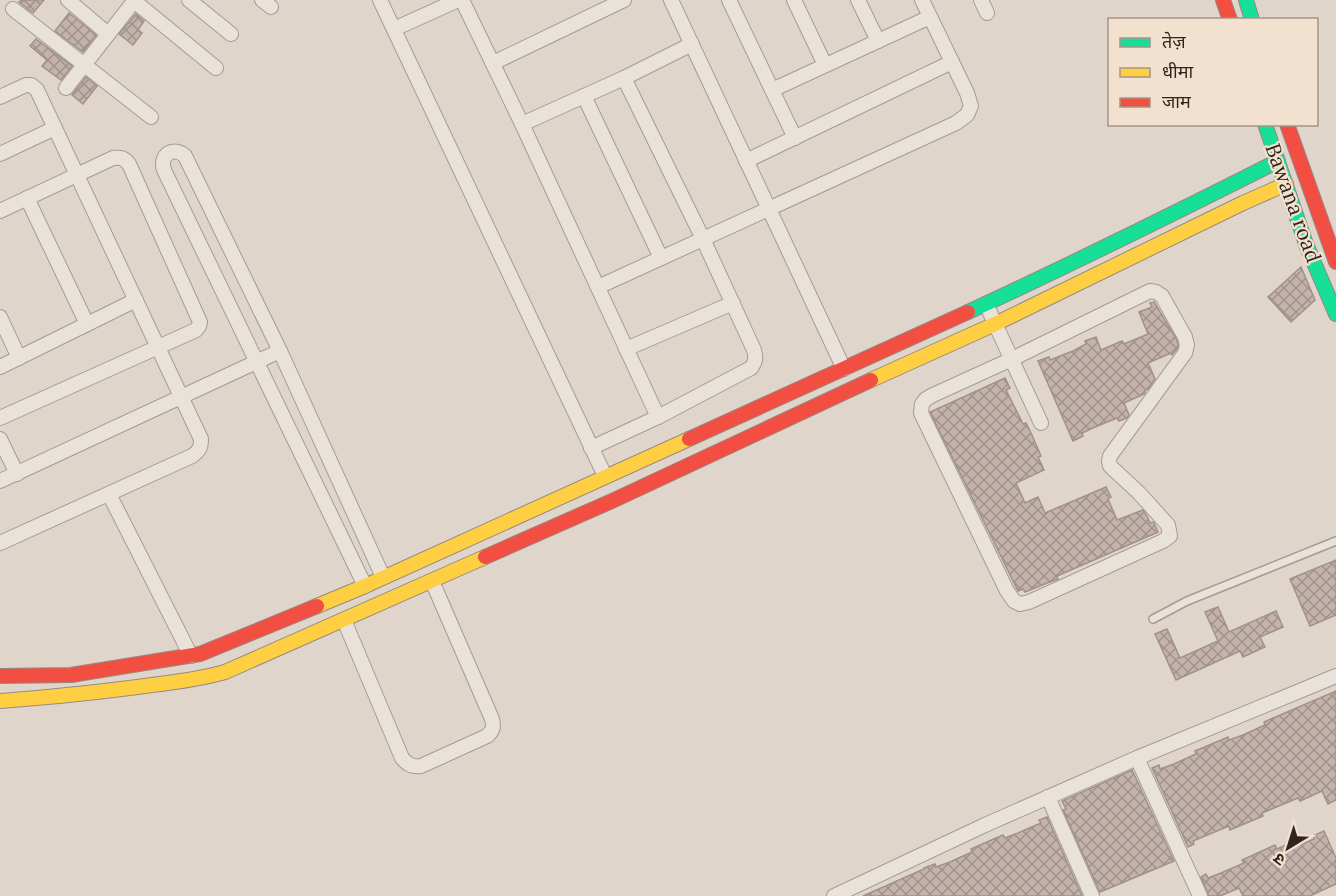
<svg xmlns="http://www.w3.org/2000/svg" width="1336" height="896" viewBox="0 0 1336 896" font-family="Lora,'Noto Sans Devanagari',serif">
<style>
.building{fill:url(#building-cross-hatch);stroke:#a0918a;stroke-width:1.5}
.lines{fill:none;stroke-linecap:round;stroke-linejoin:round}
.lane-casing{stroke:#a59b93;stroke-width:10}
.street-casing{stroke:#a59b93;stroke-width:16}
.fast-casing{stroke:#958a83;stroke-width:16}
.slow-casing{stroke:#958a83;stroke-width:16}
.jam-casing{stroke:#958a83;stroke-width:16}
.lane{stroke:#e8e2db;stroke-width:7}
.street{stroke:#e8e2db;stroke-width:14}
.fast{stroke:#16e098;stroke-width:14}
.slow{stroke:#ffcf43;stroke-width:14}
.jam{stroke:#f24e42;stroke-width:14}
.labels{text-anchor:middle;stroke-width:4.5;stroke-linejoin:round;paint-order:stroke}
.street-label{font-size:21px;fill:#32231d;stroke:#f2e1cf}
</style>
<defs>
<pattern id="building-cross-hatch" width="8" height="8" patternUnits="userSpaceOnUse" patternTransform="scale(1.5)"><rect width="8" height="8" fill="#c4b3ab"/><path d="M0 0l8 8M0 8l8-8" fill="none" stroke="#a0918b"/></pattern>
</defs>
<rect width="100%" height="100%" fill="#e0d5ca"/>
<g class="building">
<path d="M21,0h23l-11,13 -14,-11z"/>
<path d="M69,13l27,22 -13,17 -28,-21z"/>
<path d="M136,14l8,7 -6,9 4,3 -9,12 -14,-11z"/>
<path d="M36,39l36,27 -11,14 -19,-14 5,-6 -17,-14z"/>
<path d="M86,77l11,9 -14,18 -11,-9z"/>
<path d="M1301,267l14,33 -24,22 -23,-25z"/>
<path d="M1154,302l23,38 1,5 -1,4 -5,6 -1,-2 -23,10 7,16 -7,10 -3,1v2l-1,2 -20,9 5,12 -2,3 -8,3 -2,-3 -22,9 -13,6 1,3 -10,5 -35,-80 11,-4 1,3 23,-9 13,-7 -1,-3 11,-4 5,13 21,-9 2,3 24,-10 -9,-22 13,-5 -2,-4z"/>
<path d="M1005,378l5,10 -4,2 17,34 3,-1 5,10 10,23 -3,1 6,13 -28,13 9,20 13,-6 7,16 61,-26 5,10 -3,2 9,21 26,-10 4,6 3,7 3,-1 1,1 4,9 -101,44 1,3 -11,4 -22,9 -2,-3 -5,2 -88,-179z"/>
<path d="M1336,560v55l-26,11 -20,-47z"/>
<path d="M1218,607l11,25 47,-21 7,16 -23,10 5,10 -22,10 -3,-6 -64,29 -21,-46 12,-5 13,29 38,-17 -13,-29z"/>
<path d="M1336,691v109l-8,4 -6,-13 -22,10 -2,-3 -36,15 1,3 -33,14 -1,-4 -36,15 1,3 -6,3 -36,-79 7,-3 1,4 14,-5 22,-10 -1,-3 33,-14 1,3 14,-5 22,-10 -1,-3z"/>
<path d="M1132,770l42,91 -74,31 -37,-82 3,-1 -4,-8z"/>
<path d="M1047,817l35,79h-219l61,-27v-1l11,-4 1,3 14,-5 22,-10 -1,-3 32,-14 2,3 13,-5 23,-10 -2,-3z"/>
<path d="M1324,831l12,27v26l-26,12h-67l-4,-8 -19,8h-11l-8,-19 5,-3 2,4 13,-5 23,-10 -2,-3 33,-15 2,4 13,-6 2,5 22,-9 -1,-3z"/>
</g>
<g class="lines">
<g class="lane-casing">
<path id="lane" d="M1153,619l34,-18 149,-60"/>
</g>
<g class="street-casing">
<g id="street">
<path d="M68,0l40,34"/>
<path d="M133,0l83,68"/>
<path d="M189,0l42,34"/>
<path d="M262,0l9,7"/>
<path d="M380,0l225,476"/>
<path d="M462,0l60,124 136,293"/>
<path d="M671,0l173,369"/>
<path d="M729,0l66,138"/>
<path d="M794,0l31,65"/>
<path d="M858,0l20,41"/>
<path d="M981,0l6,13"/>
<path d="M13,9l138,108"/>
<path d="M394,29l64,-29"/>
<path d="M493,63l131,-63"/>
<path d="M66,88l69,-88"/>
<path d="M772,90l158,-73"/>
<path d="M584,96l77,162"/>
<path d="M0,97l26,-12h5l6,5 164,349c0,9 -2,12 -9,17l-192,87"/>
<path d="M522,124l102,-46 68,-34"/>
<path d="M0,154l55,-26"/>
<path d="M746,161l206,-99"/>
<path d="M27,198l60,126"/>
<path d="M0,211l113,-53c8,-1 11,0 16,6l71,158 -1,4 -3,4 -196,88"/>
<path d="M598,287l358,-164 11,-8 4,-9 -4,-13 -45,-93"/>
<path d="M1150,291l6,1 6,4 23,41 2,8 -2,8 -75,103 -1,5 1,5 29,27 29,32 2,11 -7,5 -134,61 -9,2 -6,-3 -7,-10 -86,-178 1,-9 4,-5 7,-4 79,-36z"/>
<path d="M986,304l55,119"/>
<path d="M0,317l19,41"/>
<path d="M626,349l107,-46"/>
<path d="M0,367l136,-67"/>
<path d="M0,439l17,35"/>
<path d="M591,448l67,-31 93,-49c5,-7 5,-10 3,-18l-51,-111 -79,-161"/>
<path d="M0,481l280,-130"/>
<path d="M109,494l82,162"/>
<path d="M365,586l-201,-416c-5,-16 10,-24 21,-14l95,195 103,226"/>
<path d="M344,620l58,138c6,7 10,9 19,8l66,-30c6,-5 7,-9 5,-17l-60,-138"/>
<path d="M1137,758l63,138"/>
<path d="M1048,797l44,99"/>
<path d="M834,896l151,-71 152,-67 199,-82"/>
</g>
</g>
<g class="fast-casing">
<g id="fast">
<path d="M1246,0l6,20"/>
<path d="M1265,124l41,120 30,70"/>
<path d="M968,312c104,-48 207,-99 310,-151"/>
</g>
</g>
<g class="slow-casing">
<g id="slow">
<path d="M871,380l124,-56 248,-121 43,-19"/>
<path d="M317,606l48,-20 324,-147"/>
<path d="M0,701c51,-4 102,-9 152,-16 25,-3 49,-6 73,-13l260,-115"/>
</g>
</g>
<g class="jam-casing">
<g id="jam">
<path d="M1223,0l7,20"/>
<path d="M1287,124l49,138"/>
<path d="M689,439l279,-127"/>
<path d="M485,557l127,-56 259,-121"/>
<path d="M0,676l71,-1 129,-21 117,-48"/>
</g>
</g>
<use href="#lane" class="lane"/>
<use href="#street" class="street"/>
<use href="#fast" class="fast"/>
<use href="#slow" class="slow"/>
<use href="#jam" class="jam"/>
</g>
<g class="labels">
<g class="street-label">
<text transform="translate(1293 203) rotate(70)" y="7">Bawana road</text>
</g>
</g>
<rect x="1108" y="18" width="210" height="108" fill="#f2e1cf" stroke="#a59588" stroke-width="1.5"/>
<rect x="1120" y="38" width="30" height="9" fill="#16e098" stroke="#a59588" stroke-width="1.5"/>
<text x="1162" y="48" font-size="18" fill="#32231d">तेज़</text>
<rect x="1120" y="68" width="30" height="9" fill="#ffcf43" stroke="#a59588" stroke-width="1.5"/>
<text x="1162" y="78" font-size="18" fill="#32231d">धीमा</text>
<rect x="1120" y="98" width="30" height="9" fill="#f24e42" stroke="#a59588" stroke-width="1.5"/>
<text x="1162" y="108" font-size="18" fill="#32231d">जाम</text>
<g transform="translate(1288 848) rotate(218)" stroke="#f2e1cf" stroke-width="4.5" paint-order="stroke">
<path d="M0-4.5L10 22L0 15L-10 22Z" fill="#32231d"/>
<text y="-9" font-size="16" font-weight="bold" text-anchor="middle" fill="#32231d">उ</text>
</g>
</svg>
